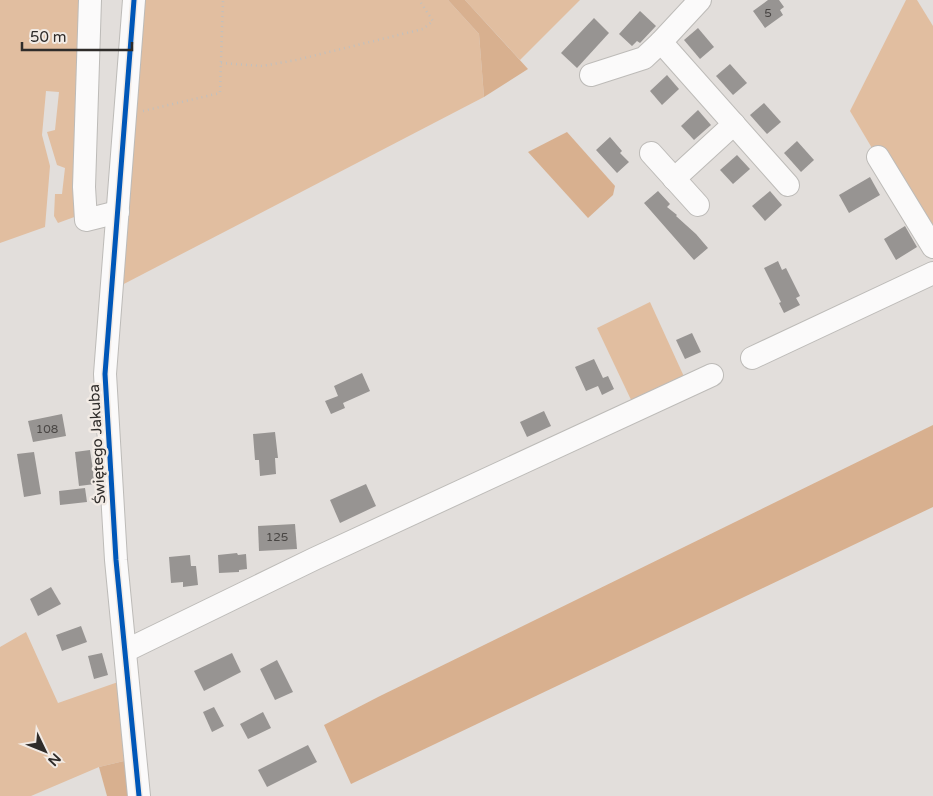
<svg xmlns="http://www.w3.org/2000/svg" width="933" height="796" viewBox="0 0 933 796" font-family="'Varela Round',sans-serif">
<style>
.green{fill:#e1bea0}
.forest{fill:#d8b08f}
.building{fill:#979492}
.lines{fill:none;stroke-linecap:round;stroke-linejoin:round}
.minor-casing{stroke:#bdbbb8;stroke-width:24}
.path{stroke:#c1c0be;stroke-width:2.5;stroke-dasharray:1 4;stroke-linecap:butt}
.minor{stroke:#fbfafa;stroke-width:22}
.cycleway-casing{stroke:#f2ebe5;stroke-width:8}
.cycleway{stroke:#0057b8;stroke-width:5}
.labels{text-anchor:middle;stroke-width:5;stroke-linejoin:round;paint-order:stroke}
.number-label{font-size:12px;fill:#494644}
.street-label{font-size:15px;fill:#2f2c2a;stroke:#f2ebe5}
</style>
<rect width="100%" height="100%" fill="#e2dedb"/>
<g class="green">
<path d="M0,0h85l-8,216 -19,7 -4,-7 1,-22h7l3,-26 -8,-3 -10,-33 8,-2 4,-38 -13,-1 -4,44 8,31 -5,61 -45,16z"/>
<path d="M145,0h303l31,34 5,63 -364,189z"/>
<path d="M465,0h115l-60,60z"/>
<path d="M906,0h11l16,26v225l-83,-140z"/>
<path d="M650,302l36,79 -53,23 -36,-76z"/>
<path d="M26,632l32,71 63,-22 7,79 -29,7 -68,29h-31v-149z"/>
</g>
<g class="forest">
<path d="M448,0h17l63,69 -44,28 -5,-63z"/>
<path d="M567,132l48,54 -2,9 -25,23 -60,-66z"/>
<path d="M933,425v82l-582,277 -27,-59 54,-28z"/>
<path d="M128,760l3,36h-24l-8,-29z"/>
</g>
<g class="building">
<path d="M768,0h11l5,7 -4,3 3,5 -18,13 -12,-17z"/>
<path d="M640,11l16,15 -16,17 -3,-2 -5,5 -13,-12z"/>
<path d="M594,18l15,15 -32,35 -16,-15z"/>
<path d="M698,28l16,19 -14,12 -16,-19z"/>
<path d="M730,64l17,19 -14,12 -17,-19z"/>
<path d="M667,75l12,14 -17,16 -12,-14z"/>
<path d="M764,103l17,19 -14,12 -17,-19z"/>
<path d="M698,110l13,15 -17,15 -13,-14z"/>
<path d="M610,137l12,14 -2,2 9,9 -12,11 -21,-23z"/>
<path d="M797,141l17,19 -13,12 -17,-19z"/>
<path d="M737,155l13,14 -17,15 -13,-14z"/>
<path d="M870,177l10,18 -31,18 -10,-18z"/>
<path d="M658,191l12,13 -3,3 10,8 -1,1 20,18 12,14 -14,12 -50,-57z"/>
<path d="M770,191l12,14 -17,16 -13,-15z"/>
<path d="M905,226l12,21 -21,13 -12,-21z"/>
<path d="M778,261l4,9 4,-2 14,28 -4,2 4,7 -16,8 -5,-10 2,-1 -17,-34z"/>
<path d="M692,333l9,19 -16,7 -9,-19z"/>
<path d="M594,359l9,19 5,-2 6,13 -12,6 -4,-9 -12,5 -11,-24z"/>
<path d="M362,373l8,18 -27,12 2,5 -14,6 -6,-13 13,-5 -4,-10z"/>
<path d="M544,411l7,15 -24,11 -7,-15z"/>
<path d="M62,414l4,22 -33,6 -5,-21z"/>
<path d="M275,432l3,26h-3l1,16 -16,2 -1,-16h-4l-2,-26z"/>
<path d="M90,450l5,34 -16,2 -4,-34z"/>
<path d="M34,452l7,42 -17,3 -7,-43z"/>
<path d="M366,484l10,22 -36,17 -10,-23z"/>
<path d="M85,488l2,14 -27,3 -1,-14z"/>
<path d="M295,524l2,25 -38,2 -1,-25z"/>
<path d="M237,553l1,2 8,-1 1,15 -8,1v2l-20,1 -1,-18z"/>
<path d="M190,555l1,11h5l2,19 -15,2v-5l-12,1 -2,-26z"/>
<path d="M51,587l10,17 -23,12 -8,-17z"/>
<path d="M81,626l6,16 -25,9 -6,-16z"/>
<path d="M102,653l6,22 -14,4 -6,-23z"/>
<path d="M232,653l9,19 -37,19 -10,-20z"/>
<path d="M277,660l16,32 -18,8 -15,-31z"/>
<path d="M214,707l10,19 -12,6 -9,-20z"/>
<path d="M263,712l8,16 -23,11 -8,-15z"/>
<path d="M308,745l9,17 -50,25 -9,-17z"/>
</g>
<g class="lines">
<g class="minor-casing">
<g id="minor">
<path d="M90,0l-6,187 2,33 32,-8"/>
<path d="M134,0l-29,374 11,186 23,236"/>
<path d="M661,42l127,143"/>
<path d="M591,75l53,-17 17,-16 39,-42"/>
<path d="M651,153l47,52"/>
<path d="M878,157l55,90"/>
<path d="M674,179l60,-55"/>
<path d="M752,358l181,-85"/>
<path d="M125,651l189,-92 398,-184"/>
</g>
</g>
<g class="path">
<path d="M221,63l41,3 34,-6 127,-31 10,-8 -14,-21"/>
<path d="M143,111l77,-18 3,-93"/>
</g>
<use href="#minor" class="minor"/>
<g class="cycleway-casing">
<path id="cycleway" d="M134,0l-29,374 11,186 23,236"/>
</g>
<use href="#cycleway" class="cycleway"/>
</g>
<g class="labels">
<g class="number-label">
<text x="768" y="17">5</text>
<text x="47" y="433">108</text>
<text x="277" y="541">125</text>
</g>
<g class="street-label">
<text transform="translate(97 444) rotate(-93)" y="5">Świętego Jakuba</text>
</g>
</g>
<g transform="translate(45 751) rotate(133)" stroke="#f2ebe5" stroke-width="4" paint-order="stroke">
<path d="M0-4L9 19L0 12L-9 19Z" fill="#2f2c2a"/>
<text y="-8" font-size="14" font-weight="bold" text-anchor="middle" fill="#2f2c2a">N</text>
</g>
<path d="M22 42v8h110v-8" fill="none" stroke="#2f2c2a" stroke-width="2.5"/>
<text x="30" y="42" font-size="15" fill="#2f2c2a" stroke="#f2ebe5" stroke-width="4" paint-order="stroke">50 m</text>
</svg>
